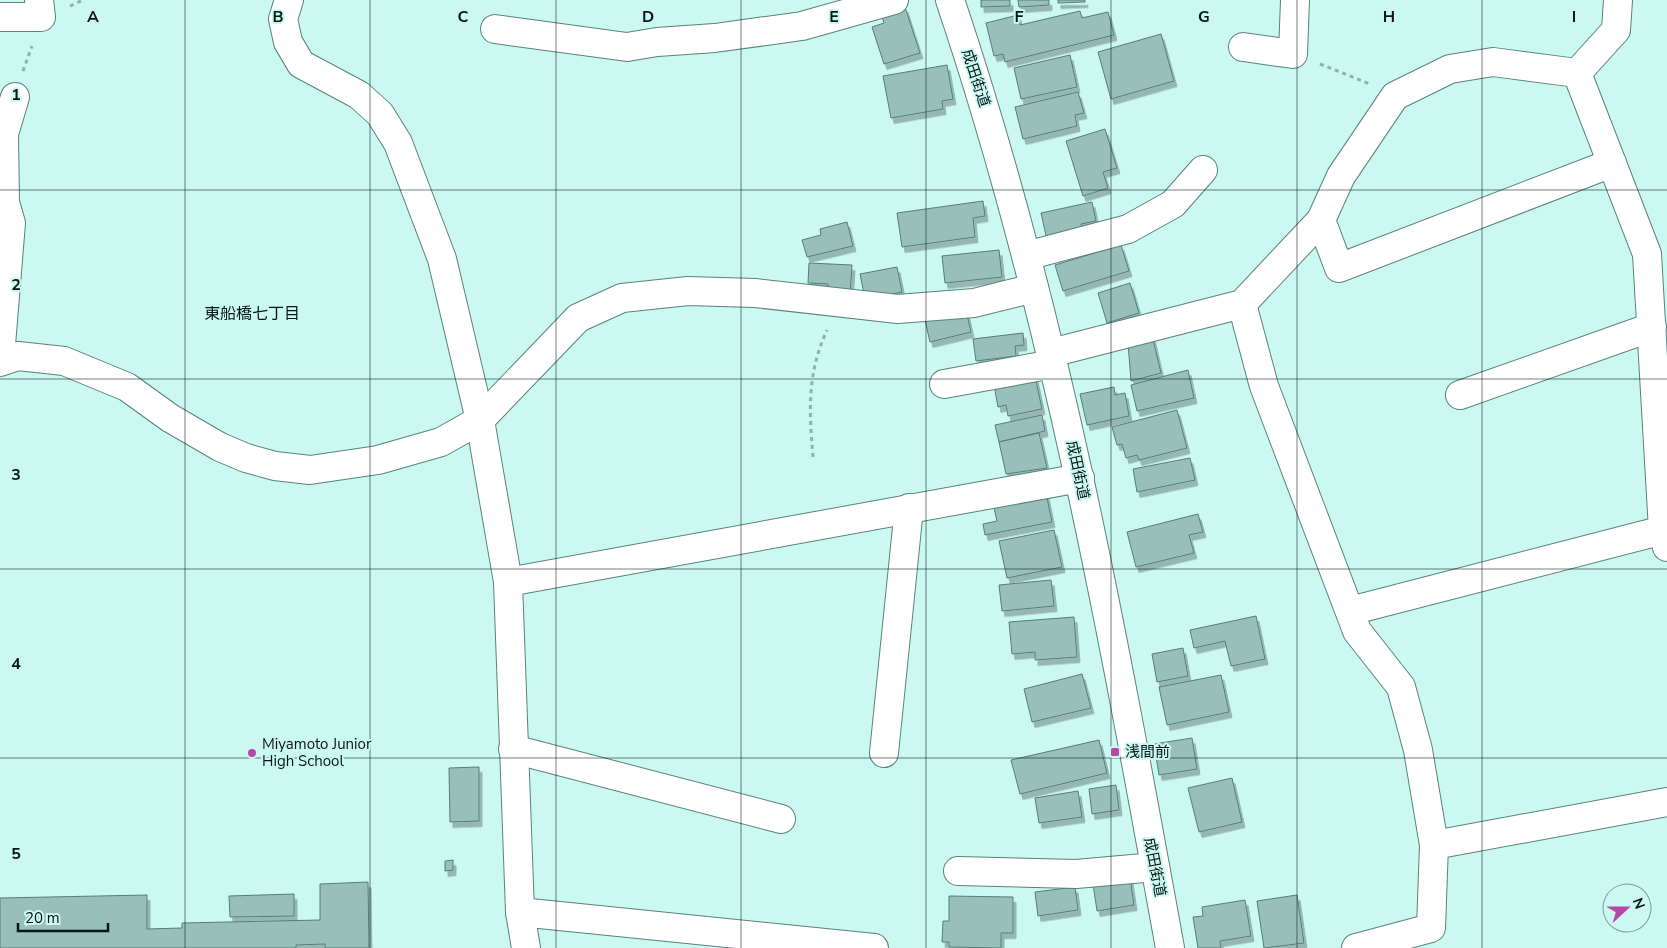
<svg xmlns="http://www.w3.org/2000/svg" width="1667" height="948" viewBox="0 0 1667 948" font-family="'Nunito Sans','Noto Sans JP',sans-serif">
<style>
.building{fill:#98bfb8;stroke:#557e78;filter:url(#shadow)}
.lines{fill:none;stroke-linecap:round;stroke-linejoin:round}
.minor-casing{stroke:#59827c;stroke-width:30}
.path{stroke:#8eb2ad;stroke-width:3;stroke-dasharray:4 4;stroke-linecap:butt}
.minor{stroke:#fff;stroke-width:28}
.grid{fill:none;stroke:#071715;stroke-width:1;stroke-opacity:0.55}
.poi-dot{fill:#b748a5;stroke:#cbf8f1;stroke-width:2}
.labels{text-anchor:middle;stroke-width:4;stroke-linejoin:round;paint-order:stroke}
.street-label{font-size:15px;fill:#071715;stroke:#cbf8f1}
.poi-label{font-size:15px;fill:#071715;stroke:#cbf8f1;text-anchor:start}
.neighbourhood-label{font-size:16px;fill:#071715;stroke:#cbf8f1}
.grid-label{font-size:16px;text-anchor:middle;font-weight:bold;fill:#071715;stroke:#cbf8f1;stroke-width:4;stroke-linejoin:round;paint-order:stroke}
</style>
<defs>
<filter id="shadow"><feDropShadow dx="3" dy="5.5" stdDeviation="0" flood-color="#0004"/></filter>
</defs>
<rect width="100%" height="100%" fill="#cbf8f1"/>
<g class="building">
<path d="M981,0h29v6l-29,1z"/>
<path d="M1018,0h31v5l-30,2z"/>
<path d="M1058,0h27v2l-27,1z"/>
<path d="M905,7l15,46 -36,11 -12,-37 12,-4 -3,-9z"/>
<path d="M1080,11l2,7 26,-6 6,23 -109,27 -2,-8 -9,2 -8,-33 32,-8 2,10z"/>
<path d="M1161,34l13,47 -63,18 -13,-47z"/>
<path d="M1070,55l7,32 -56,12 -7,-31z"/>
<path d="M947,65l6,34 -11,2 1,8 -52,9 -8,-42z"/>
<path d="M1078,92l6,21 -9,2 2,11 -54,13 -8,-32z"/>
<path d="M1105,129l12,39 -14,4 5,16 -25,8 -17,-55z"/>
<path d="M983,201l2,15 -12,2 2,19 -73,10 -5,-34z"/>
<path d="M1092,202l4,19 -15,3 2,8 -36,8 -6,-27z"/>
<path d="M847,222l6,24 -46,11 -5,-17 19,-5 -1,-6z"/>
<path d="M1121,245l8,26 -66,20 -8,-26z"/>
<path d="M999,250l3,27 -57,6 -3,-27z"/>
<path d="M809,263l43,2 -2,29 -23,-2 1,-8 -20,-1z"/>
<path d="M897,267l5,25 -37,7 -5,-25z"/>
<path d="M1130,283l9,30 -32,10 -9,-30z"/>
<path d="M966,310l5,22 -41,10 -5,-22z"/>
<path d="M1023,333l1,12 -9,1 1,10 -40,5 -3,-22z"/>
<path d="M1152,335l9,38 -30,8 -3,-38z"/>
<path d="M1188,370l6,28 -57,13 -6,-26z"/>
<path d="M1035,376l7,33 -34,7 -2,-11 -8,2 -4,-22z"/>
<path d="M1114,387l1,8 10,-2 4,23 -42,9 -7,-31z"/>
<path d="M1177,410l10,38 -48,12 -2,-5 -11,3 -4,-14 -5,1 -5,-18z"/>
<path d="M1042,415l3,16 -46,11 -4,-17z"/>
<path d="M1039,433l8,35 -41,6 -7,-32z"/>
<path d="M1190,458l5,22 -58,12 -4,-23z"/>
<path d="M1046,493l6,29 -67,13 -2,-11 14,-3 -4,-18z"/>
<path d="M1198,514l5,18 -14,3 5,18 -58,14 -9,-35z"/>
<path d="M1054,530l8,37 -55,11 -8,-37z"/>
<path d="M1051,580l3,26 -52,5 -3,-26z"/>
<path d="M1256,616l9,43 -34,7 -6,-25 -31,7 -4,-18z"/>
<path d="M1074,617l3,40 -42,3v-8l-23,2 -3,-32z"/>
<path d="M1183,648l5,28 -31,6 -5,-28z"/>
<path d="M1082,674l9,34 -59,14 -8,-33z"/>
<path d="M1221,675l8,37 -62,13 -8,-38z"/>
<path d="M1192,738l5,31 -38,6 -5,-31z"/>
<path d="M1099,740l8,33 -87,21 -9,-34z"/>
<path d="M479,767v54l-29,1 -1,-54z"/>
<path d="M1232,778l10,44 -43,10 -11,-44z"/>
<path d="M1116,785l3,25 -27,4 -3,-25z"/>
<path d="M1078,791l4,26 -43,6 -4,-25z"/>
<path d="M453,860v10l-8,1v-10z"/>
<path d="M1130,878l4,27 -37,6 -4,-27z"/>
<path d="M368,882l1,66h-44v-4l-29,1v3h-296v-50l147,-3v34l35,-1v-5l138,-3v-36z"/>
<path d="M1075,887l3,23 -40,6 -3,-24z"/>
<path d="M294,894v22l-64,1 -1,-21z"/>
<path d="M1297,895l7,48 -40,5 -7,-47z"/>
<path d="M949,896l64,1v36h-12v15l-52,-1v-5h-7l1,-21h6z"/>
<path d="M1245,900l6,36 -31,5 1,7h-23l-5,-31 10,-1 -1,-9z"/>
</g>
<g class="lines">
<g class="minor-casing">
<g id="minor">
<path d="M289,0l-6,19 5,23 13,22 58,31 21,19 18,29 44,116 38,161 28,162 12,330 6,36"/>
<path d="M950,0c104,308 162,629 220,948"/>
<path d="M0,17h41l-2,-17"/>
<path d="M495,29l132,18 30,-5 58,-4 87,-12 92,-26"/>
<path d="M1243,47l50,7 2,-54"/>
<path d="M1577,73l70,181 16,276 4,17"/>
<path d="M1577,73l39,-43 2,-30"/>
<path d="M1321,220l18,48 273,-105"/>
<path d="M1026,256l102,-27 45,-25 30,-34"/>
<path d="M1242,304l22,82 93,245 44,56 17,63 16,95 -3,83 -75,20"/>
<path d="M1051,353l191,-49 79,-84 20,-44 54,-80 55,-27 43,-7 84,11"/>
<path d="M0,357l11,-134 -6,-21 -1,-68 11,-37"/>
<path d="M0,362l18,-6 46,5 63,26 43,31 50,29 26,11 29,8 35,4 68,-10 63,-18 39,-22 98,-102 44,-20 66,-7 67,2 143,16 76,-6 60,-15"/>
<path d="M944,384l109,-20"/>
<path d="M1460,395l192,-68"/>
<path d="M508,582l572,-104"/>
<path d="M1350,611l317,-82"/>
<path d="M513,749l268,70"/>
<path d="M884,753l25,-245"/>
<path d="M1434,845l233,-43"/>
<path d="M958,871l118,3 79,-7"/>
<path d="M520,912l354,36"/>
</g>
</g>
<g class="path">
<path d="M70,6l13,-6"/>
<path d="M1320,64l50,20"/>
<path d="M23,71l9,-25"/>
<path d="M813,457c-4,-47 -6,-83 14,-127"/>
</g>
<use href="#minor" class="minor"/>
</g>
<path class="grid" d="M185,0v948M370,0v948M556,0v948M741,0v948M926,0v948M1111,0v948M1297,0v948M1482,0v948M0,190h1667M0,379h1667M0,569h1667M0,758h1667"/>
<g class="poi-dot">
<rect x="1110" y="747" width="10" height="10" rx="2.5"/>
<circle cx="252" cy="753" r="5"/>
</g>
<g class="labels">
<g class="street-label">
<text transform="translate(976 78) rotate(72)" y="5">成田街道</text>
<text transform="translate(1078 470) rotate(78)" y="5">成田街道</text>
<text transform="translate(1155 867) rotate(79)" y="5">成田街道</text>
</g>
<g class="poi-label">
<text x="262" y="749">Miyamoto Junior<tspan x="262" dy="17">High School</tspan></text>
<text x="1125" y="757">浅間前</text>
</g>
<g class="neighbourhood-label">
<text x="252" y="319">東船橋七丁目</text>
</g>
</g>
<g class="grid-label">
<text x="93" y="22">A</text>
<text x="278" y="22">B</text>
<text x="463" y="22">C</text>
<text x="648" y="22">D</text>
<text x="834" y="22">E</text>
<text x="1019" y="22">F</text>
<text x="1204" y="22">G</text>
<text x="1389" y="22">H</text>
<text x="1574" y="22">I</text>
<text x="16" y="100">1</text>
<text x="16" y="290">2</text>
<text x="16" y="480">3</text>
<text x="16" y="669">4</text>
<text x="16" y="859">5</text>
</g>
<g transform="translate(1627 908) rotate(69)"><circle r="24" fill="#cbf8f1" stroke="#7d9e99"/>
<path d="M0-4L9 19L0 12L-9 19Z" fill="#b748a5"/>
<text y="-8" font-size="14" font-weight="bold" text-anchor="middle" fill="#071715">N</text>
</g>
<path d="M18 923v8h90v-8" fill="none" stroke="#071715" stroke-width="2.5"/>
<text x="25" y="923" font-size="15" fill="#071715" stroke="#cbf8f1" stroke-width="4" paint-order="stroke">20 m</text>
</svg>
